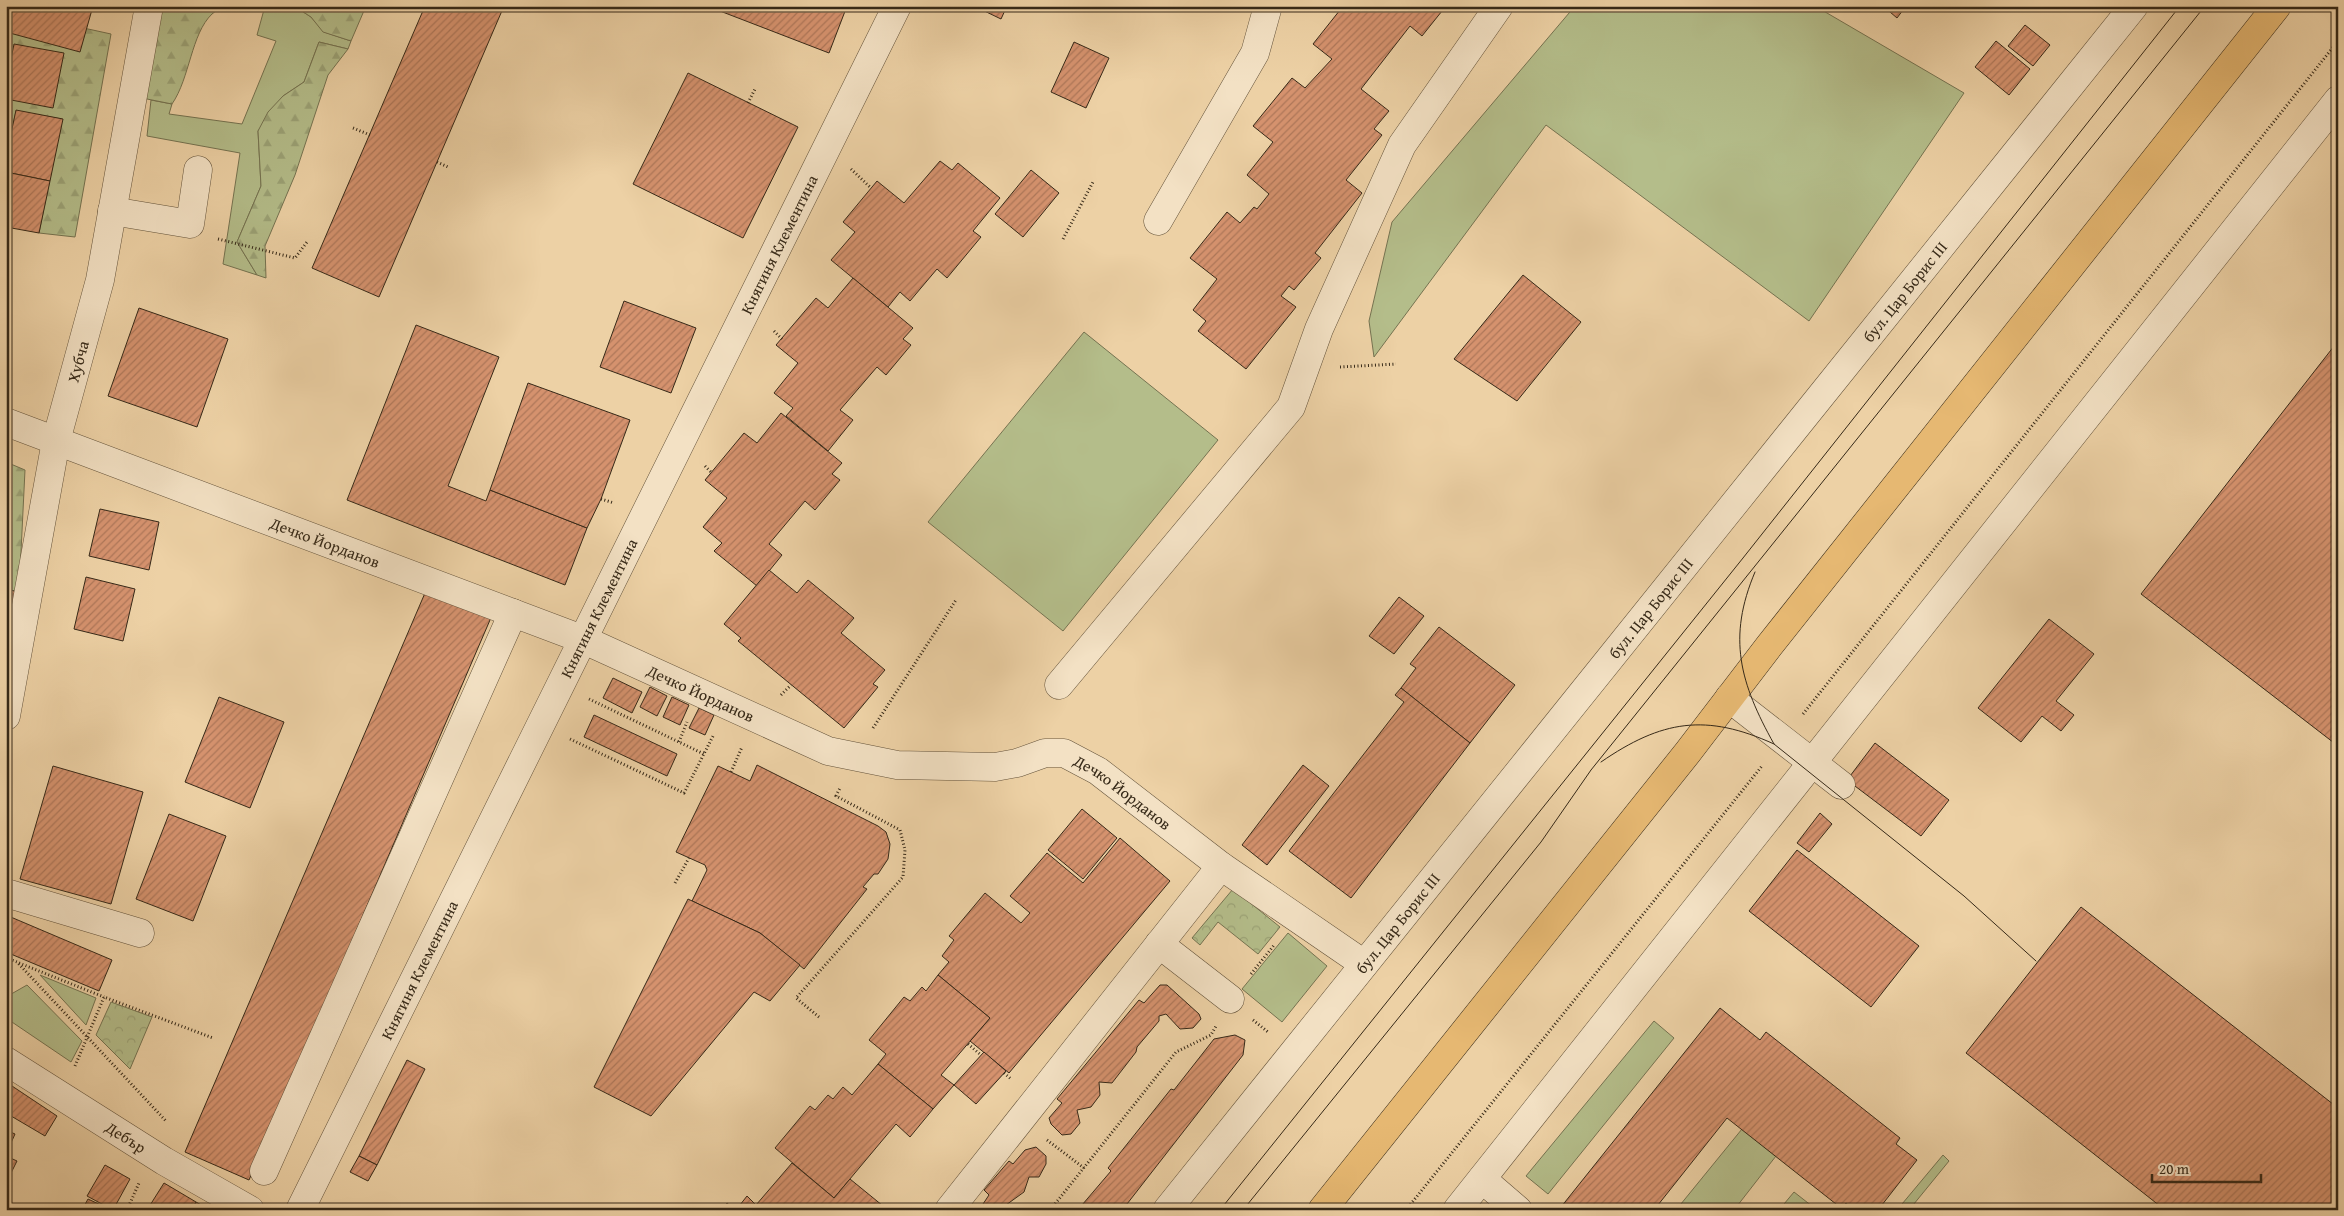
<svg xmlns="http://www.w3.org/2000/svg" width="2344" height="1216" viewBox="0 0 2344 1216" font-family="'Gentium Book Plus',serif">
<style>
.green{fill:#b4bd8a;stroke:#757351}
.forest{fill:url(#forest-firs);stroke:#757351}
.park{fill:url(#park-crowns);stroke:#757351}
.building{fill:url(#building-hatch);stroke:#362918}
.lines{fill:none;stroke-linecap:round;stroke-linejoin:round}
.minor-casing{stroke:#64533b;stroke-width:29}
.major-casing{stroke:#362918;stroke-width:29}
.path{stroke:#362918;stroke-width:3;stroke-dasharray:1 2.5;stroke-linecap:butt}
.minor{stroke:#f3e1c4;stroke-width:28}
.major{stroke:#e6b872;stroke-width:28}
.tram{stroke:#362918;stroke-width:1}
.labels{text-anchor:middle;stroke-width:5;stroke-linejoin:round;paint-order:stroke}
.street-label{font-size:16px;fill:#362918;stroke:#f3e1c4}
</style>
<defs>
<pattern id="forest-firs" width="22" height="20" patternUnits="userSpaceOnUse" patternTransform="scale(1.25)"><rect width="22" height="20" fill="#b4bd8a"/><path d="M5 1l3.5 6h-7zM16 11l3.5 6h-7z" fill="#9ba276"/></pattern>
<pattern id="park-crowns" width="20" height="18" patternUnits="userSpaceOnUse" patternTransform="scale(1.25)"><rect width="20" height="18" fill="#b4bd8a"/><path d="M2 6a3 3 0 1 1 6 0M12 15a3 3 0 1 1 6 0" fill="none" stroke="#9ba276"/></pattern>
<pattern id="building-hatch" width="6" height="6" patternUnits="userSpaceOnUse" patternTransform="scale(1.25)"><rect width="6" height="6" fill="#d5926e"/><path d="M-1 1l2-2M0 6l6-6M5 7l2-2" fill="none" stroke="#ae7759"/></pattern>
</defs>
<rect width="100%" height="100%" fill="#edd1a5"/>
<filter id="stains"><feTurbulence type="fractalNoise" baseFrequency=".004" numOctaves="4"/><feColorMatrix values="0 0 0 0 .2 0 0 0 0 .09 0 0 0 0 .02 0 0 0 .5 -.17"/></filter>
<radialGradient id="worn" r=".72"><stop offset=".6" stop-color="#630" stop-opacity="0"/><stop offset="1" stop-color="#630" stop-opacity=".3"/></radialGradient>
<g class="green">
<path d="M265,6h29l17,11 13,15 27,9 -3,8 -29,-7 -15,40 -21,14 -25,35 3,55 -24,56 20,33 -34,-11 17,-111 -93,-17 4,-36 21,4 -3,10 73,10 34,-83 -19,-6z"/>
<path d="M1575,6h240l149,87 -155,228 -263,-196 -172,232 -5,-36 23,-99z"/>
<path d="M1084,332l134,108 -155,191 -135,-109z"/>
<path d="M1288,933l39,33 -45,56 -40,-33z"/>
<path d="M40,975l56,23 -10,27z"/>
<path d="M27,985l55,56 -11,21 -65,-44v-21z"/>
<path d="M1654,1021l20,17 -126,156 -22,-18z"/>
<path d="M1742,1129l34,27 -42,54h-58z"/>
<path d="M1943,1155l6,6 -40,49h-12z"/>
<path d="M1794,1192l23,18h-38z"/>
</g>
<g class="forest">
<path d="M161,6h64c-4,3 -10,5 -13,8 -21,20 -22,64 -40,90l-25,-5 -7,-9z"/>
<path d="M294,6h72l-15,35 -28,-9 -12,-15z"/>
<path d="M6,11l105,23 -36,203 -36,-4 23,-114 -46,-8 -10,46z"/>
<path d="M319,42l29,7 -20,26 -33,100 -30,71 1,32 -9,-3 -20,-33 24,-56 -3,-55 10,-19 15,-16 21,-14z"/>
<path d="M6,462l19,8 -6,123 -13,-5z"/>
</g>
<g class="park">
<path d="M1233,889l47,38 -22,27 -40,-32 -18,23 -8,-7z"/>
<path d="M111,1002l41,15 -22,52 -34,-34z"/>
</g>
<g class="building">
<path d="M6,6h87l-13,46 -74,-20z"/>
<path d="M425,6h79l-125,291 -67,-29z"/>
<path d="M707,6h140l-18,47z"/>
<path d="M974,6h33l-6,13z"/>
<path d="M1335,6h111l-24,30 -12,-10 -49,63 28,22 -15,18 8,6 -36,45 16,13 -47,60 6,5 -27,32 -5,-4 -8,10 15,11 -50,62 -48,-38 8,-10 -13,-11 24,-31 -27,-21 37,-46 13,11 14,-16 3,2 12,-15 -22,-19 26,-33 -20,-16 39,-48 13,10 27,-29 -19,-15 27,-34z"/>
<path d="M1883,6h23l-9,12z"/>
<path d="M2025,25l25,20 -17,21 -25,-20z"/>
<path d="M1996,41l34,28 -21,26 -34,-28z"/>
<path d="M1074,42l35,16 -23,50 -35,-16z"/>
<path d="M14,44l50,9 -11,55 -47,-9v-15z"/>
<path d="M688,73l110,54 -55,111 -110,-54z"/>
<path d="M16,110l47,9 -13,62 -44,-9v-15z"/>
<path d="M940,161l12,9 6,-7 42,35 -27,33 8,6 -34,41 -10,-9 -27,32 -10,-9 -12,15 -57,-47 24,-28 -12,-10 34,-41 27,22z"/>
<path d="M1031,170l28,23 -36,44 -28,-23z"/>
<path d="M6,172l44,9 -11,52 -33,-6z"/>
<path d="M1523,275l58,47 -64,79 -63,-42z"/>
<path d="M853,278l60,50 -10,11 8,6 -25,30 -9,-8 -37,43 13,10 -25,31 -42,-35 7,-8 -19,-15 24,-30 -22,-18 40,-47 12,10z"/>
<path d="M624,301l72,27 -25,65 -71,-26z"/>
<path d="M139,308l89,31 -31,88 -89,-31z"/>
<path d="M416,325l83,32 -51,129 38,15 4,-11 97,38 -22,57 -218,-85z"/>
<path d="M2338,341v405l-197,-152z"/>
<path d="M528,383l102,37 -29,79 -14,29 -97,-38z"/>
<path d="M781,413l61,50 -10,11 8,6 -25,30 -10,-9 -36,43 13,11 -25,31 -43,-35 8,-8 -19,-16 24,-29 -22,-18 39,-47 13,10z"/>
<path d="M100,509l59,13 -10,48 -60,-14z"/>
<path d="M769,570l28,23 11,-13 46,38 -13,15 44,37 -12,14 5,3 -34,41 -106,-87 3,-3 -17,-14z"/>
<path d="M86,577l49,12 -12,52 -49,-12z"/>
<path d="M428,586l65,27 -244,567 -64,-28z"/>
<path d="M6,588l13,5 -13,30z"/>
<path d="M1399,597l25,19 -30,38 -25,-18z"/>
<path d="M2049,619l45,35 -38,47 18,14 -13,16 -19,-15 -21,26 -43,-34z"/>
<path d="M1439,627l76,58 -45,58 -69,-55 15,-20 -6,-4z"/>
<path d="M613,678l29,14 -10,21 -29,-15z"/>
<path d="M650,687l17,9 -10,20 -17,-9z"/>
<path d="M1401,688l69,55 -119,155 -62,-47 115,-149 -9,-7z"/>
<path d="M219,697l65,25 -34,86 -65,-26z"/>
<path d="M672,697l17,8 -9,20 -17,-8z"/>
<path d="M699,708l15,7 -9,20 -16,-7z"/>
<path d="M594,715l83,39 -10,22 -83,-39z"/>
<path d="M1875,743l74,57 -28,36 -74,-56z"/>
<path d="M757,765l121,61 8,6 4,12 -2,15 -10,15h-4l-11,13 4,2 -63,80 -44,-36 -68,-32 15,-31 -2,-5 -29,-13 42,-86 32,15z"/>
<path d="M1303,765l26,21 -62,79 -25,-20z"/>
<path d="M53,766l90,26 -32,112 -91,-25z"/>
<path d="M1082,809l35,29 -34,41 -35,-29z"/>
<path d="M1820,813l12,11 -23,28 -12,-9z"/>
<path d="M169,814l57,22 -33,85 -57,-22z"/>
<path d="M1120,838l50,43 -161,192 -39,-32 20,-23 -52,-43 11,-13 -7,-6 12,-16 -5,-4 36,-43 36,30 9,-10 -20,-17 37,-43 36,30z"/>
<path d="M1797,850l122,96 -48,61 -122,-96z"/>
<path d="M688,899l72,34 40,32 -30,36 -16,-9 -103,124 -57,-29z"/>
<path d="M2081,907l257,201v102h-173l-199,-157z"/>
<path d="M6,915l106,45 -13,31 -93,-39z"/>
<path d="M938,975l52,43 -49,57 13,10 -21,24 -55,-45 8,-10 -17,-14 35,-43 6,4 12,-14 4,4z"/>
<path d="M1160,985h7l32,29 2,5 -8,9 -13,1 -14,-15 -7,2v5l-22,26 -1,5 -24,31 -13,-1 1,13 -9,12 -14,3 3,13 -9,11 -9,1 -11,-11 -2,-6 13,-15 -5,-4 82,-99 5,3z"/>
<path d="M1720,1008l40,32 6,-8 134,106 -4,6 21,16 -39,50h-24l-8,-7 -5,5 -114,-90 -73,92h-90l-3,-3z"/>
<path d="M1235,1035l10,5 -2,15 -116,149 -38,5 -7,-4 29,-34 -3,-3 63,-79 3,1 40,-51z"/>
<path d="M984,1052l22,19 -30,33 -22,-19z"/>
<path d="M407,1060l18,9 -48,96 -18,-9z"/>
<path d="M878,1064l55,45 -23,28 -14,-13 -62,74 -59,-50 35,-42 5,4 13,-15 5,4 10,-12 9,8z"/>
<path d="M12,1086l45,30 -12,20 -39,-23v-18z"/>
<path d="M6,1130l9,4 -9,20z"/>
<path d="M1036,1147l10,9v8l-7,13h-10l-5,15 -18,13 1,5h-28l10,-15 -5,-5 25,-29 4,3 12,-14z"/>
<path d="M6,1156l11,5 -11,22z"/>
<path d="M359,1156l18,9 -9,16 -18,-9z"/>
<path d="M792,1163l42,35 16,-19 38,31h-152l11,-14 9,9z"/>
<path d="M105,1165l25,14 -17,31 -26,-14z"/>
<path d="M164,1183l32,19 -4,8h-45z"/>
<path d="M88,1199l17,8 -1,3h-22z"/>
<path d="M196,1202l14,8h-18z"/>
<path d="M727,1203l8,7h-14z"/>
</g>
<g class="lines">
<g class="minor-casing">
<g id="minor">
<path d="M112,211l78,13 8,-54"/>
<path d="M1158,221l97,-168 13,-47"/>
<path id="s1" d="M6,422l576,217 246,112 69,14 98,2 22,-4 28,-10h19l34,18 123,95 143,98"/>
<path d="M1059,685l232,-278 28,-78 83,-184 97,-139"/>
<path d="M1729,698l112,87"/>
<path id="s2" d="M6,716l50,-275 44,-161 49,-274"/>
<path d="M6,893l134,40"/>
<path d="M1159,944l71,55"/>
<path id="s3" d="M6,1061l158,100 86,49"/>
<path d="M264,1171l249,-558"/>
<path d="M1482,1179l36,31"/>
<path id="s4" d="M300,1210l597,-1204"/>
<path d="M949,1210l272,-344"/>
<path id="s5" d="M1167,1210l967,-1204"/>
<path d="M1457,1210l881,-1110"/>
</g>
</g>
<g class="major-casing">
<path id="major" d="M1322,1210l366,-458 81,-106 508,-640"/>
</g>
<g class="path">
<path d="M748,103l7,-14"/>
<path d="M353,128l17,7"/>
<path d="M437,162l11,5"/>
<path d="M851,169l20,19"/>
<path d="M218,239l77,19 12,-16"/>
<path d="M1063,239l30,-57"/>
<path d="M6,300l4,1"/>
<path d="M774,331l8,8"/>
<path d="M1340,367l56,-3"/>
<path d="M705,466l7,7"/>
<path d="M601,499l13,4"/>
<path d="M781,695l10,-10"/>
<path d="M589,699l115,55"/>
<path d="M1803,714l535,-673"/>
<path d="M873,728l83,-128"/>
<path d="M570,739l114,54 29,-57"/>
<path d="M679,742l8,-20"/>
<path d="M731,772l11,-25"/>
<path d="M675,883l14,-25"/>
<path d="M6,958l11,4 149,159"/>
<path d="M19,963l85,34"/>
<path d="M1251,974l24,-30"/>
<path d="M819,1017l-23,-19 107,-121 2,-27 -5,-20 -64,-34 4,-8"/>
<path d="M1253,1020l15,12"/>
<path d="M968,1044l13,11"/>
<path d="M75,1066l29,-69 109,41"/>
<path d="M1004,1073l7,6"/>
<path d="M1047,1140l37,28"/>
<path d="M127,1210l12,-27"/>
<path d="M1058,1210l-3,-6 121,-152 35,-17 5,-9"/>
<path d="M1406,1210l356,-444"/>
</g>
<use href="#minor" class="minor"/>
<use href="#major" class="major"/>
<g class="tram">
<path d="M1755,572c-28,66 -15,111 19,172l190,152 72,65"/>
<path d="M1601,762c61,-42 105,-49 173,-18"/>
<path d="M1220,1210l523,-652 437,-552"/>
<path d="M1243,1210l298,-368 50,-72 614,-764"/>
</g>
</g>
<g class="labels">
<g class="street-label">
<text dy="6" stroke="none"><textPath href="#s4" startOffset="1078">Княгиня Клементина</textPath></text>
<text dy="6" stroke="none"><textPath href="#s5" startOffset="1178">бул. Цар Борис III</textPath></text>
<text dy="6" stroke="none"><textPath href="#s2" startOffset="362">Хубча</textPath></text>
<text dy="6" stroke="none"><textPath href="#s1" startOffset="341">Дечко Йорданов</textPath></text>
<text dy="6" stroke="none"><textPath href="#s4" startOffset="672">Княгиня Клементина</textPath></text>
<text dy="6" stroke="none"><textPath href="#s5" startOffset="772">бул. Цар Борис III</textPath></text>
<text dy="6" stroke="none"><textPath href="#s1" startOffset="746">Дечко Йорданов</textPath></text>
<text dy="6" stroke="none"><textPath href="#s1" startOffset="1196">Дечко Йорданов</textPath></text>
<text dy="6" stroke="none"><textPath href="#s5" startOffset="368">бул. Цар Борис III</textPath></text>
<text dy="6" stroke="none"><textPath href="#s4" startOffset="268">Княгиня Клементина</textPath></text>
<text dy="6" stroke="none"><textPath href="#s3" startOffset="142">Дебър</textPath></text>
</g>
</g>
<rect width="2344" height="1216" fill="none" stroke="#edd1a5" stroke-width="25"/>
<rect x="8" y="8" width="2329" height="1201" fill="none" stroke="#362918" stroke-width="2.5"/>
<rect x="12" y="12" width="2319" height="1191" fill="none" stroke="#362918"/>
<path d="M2152 1174v8h109v-8" fill="none" stroke="#362918" stroke-width="2.5"/>
<text x="2159" y="1174" font-size="15" fill="#362918" stroke="#f3e1c4" stroke-width="4" paint-order="stroke">20 m</text>
<rect width="100%" height="100%" filter="url(#stains)"/>
<rect width="100%" height="100%" fill="url(#worn)"/>
</svg>
